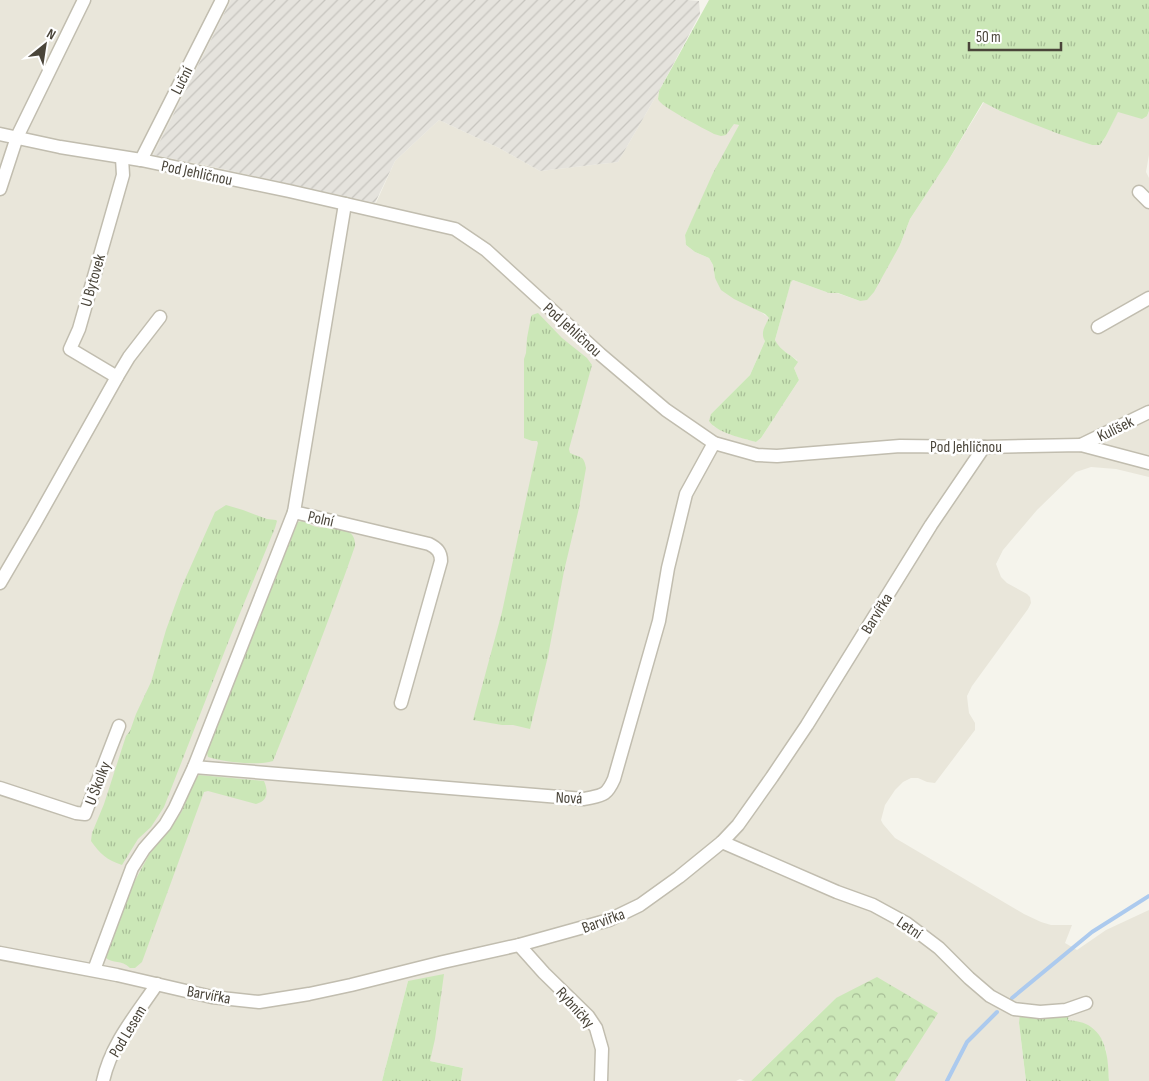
<svg xmlns="http://www.w3.org/2000/svg" width="1149" height="1081" viewBox="0 0 1149 1081" font-family="'Sofia Sans Condensed',sans-serif">
<style>
.residential{fill:#e9e6da}
.industrial{fill:url(#industrial-furrows)}
.grass{fill:url(#grass-tufts)}
.forest{fill:url(#forest-crowns)}
.lines{fill:none;stroke-linecap:round;stroke-linejoin:round}
.stream{stroke:#accaee;stroke-width:4}
.street-casing{stroke:#c1bdaf;stroke-width:15}
.street{stroke:#fff;stroke-width:12}
.labels{text-anchor:middle;stroke-width:5;stroke-linejoin:round;paint-order:stroke}
.street-label{font-size:16px;fill:#4a453a;stroke:#fff}
</style>
<defs>
<pattern id="industrial-furrows" width="10" height="10" patternUnits="userSpaceOnUse" patternTransform="scale(1.25)"><rect width="10" height="10" fill="#e5e3dd"/><path d="M-1 1l2-2M0 10L10 0M9 11l2-2" fill="none" stroke="#c6c4be"/></pattern>
<pattern id="grass-tufts" width="24" height="20" patternUnits="userSpaceOnUse" patternTransform="scale(1.25)"><rect width="24" height="20" fill="#cbe7b7"/><path d="M3 7l-1-3M5 7V3M7 7l1-3M15 17l-1-3M17 17v-4M19 17l1-3" fill="none" stroke="#a7bd96"/></pattern>
<pattern id="forest-crowns" width="20" height="18" patternUnits="userSpaceOnUse" patternTransform="scale(1.25)"><rect width="20" height="18" fill="#cbe7b7"/><path d="M2 6a3 3 0 1 1 6 0M12 15a3 3 0 1 1 6 0" fill="none" stroke="#a7bd96"/></pattern>
</defs>
<rect width="100%" height="100%" fill="#f5f4ec"/>
<path class="residential" d="M0,0h231l-78,155 52,10 171,38 19,-42 44,-41 60,28 41,23 78,-9 41,-71 -1,8 81,26 -54,110 1,10 9,7 14,6 4,7 2,13 54,40 -6,14 2,9 -15,34 -39,39 2,12 16,8 27,8 5,-4 38,-58 -5,-12 3,-8 -13,-9 -6,-5 -3,-6 16,-59 2,-1 36,13h8l23,8 40,-56 10,-26 38,-58 36,-59 16,9 92,34h8l6,-9 12,-25 29,5 2,-5v44l-3,17 3,6v299l-33,-8 -25,-2 -15,5 -39,38 -34,40 -7,14 5,13 6,6 20,11 3,3 1,6 -3,6 -56,77 -5,10 1,9 1,8 6,10v7l-40,53 -8,-1 -9,-4h-7l-8,4 -8,8 -10,15 -4,15 2,4 12,14 129,76 17,8 10,3h21l-7,18 12,7 29,-20 43,-20v171h-40l-3,-31 -4,-10 -13,-14 -21,-6 -49,3 7,58h-130l-60,-83 -85,83h-6l-5,-2 -4,2h-275l2,-13 -33,-7 -22,-80 -26,100h-382z"/>
<path class="industrial" d="M231,0h456l12,1 1,13 -41,77 -41,71 -78,9 -41,-23 -60,-28 -44,41 -20,42 -170,-38 -52,-10z"/>
<g class="grass">
<path d="M709,0h440v111l-2,5 -5,3 -24,-7 -12,24 -6,9h-8l-33,-11 -59,-23 -17,-9 -35,59 -38,58 -10,26 -26,47 -7,8 -7,1 -22,-8h-9l-36,-13 -2,2 -16,58c6,12 15,13 23,22l-4,6 5,12 -38,58 -5,4c-14,-4 -39,-9 -47,-21l2,-7 39,-39 15,-34c-5,-8 0,-15 4,-23l-4,-4 -31,-15 -13,-9 -6,-12 -2,-13 -4,-7 -14,-6 -9,-7 -1,-10 28,-62 26,-48 -5,-1 -8,11 -5,1 -7,-2c-9,-5 -55,-28 -56,-35 0,0 1,-7 1,-8z"/>
<path d="M538,313l24,25 25,20 5,7 -23,84 1,4c10,5 14,2 16,15l-7,40 -15,63 -16,85 -18,73 -17,-4h-11l-29,-5 29,-108 36,-169 -1,-2h-5l-8,-3v-79l2,-6 1,-15 4,-21 1,-2z"/>
<path d="M226,505l17,5 24,9 9,1 1,1 -2,7 -44,107 -67,172 -13,20 -13,12 -16,26c-15,-5 -22,-11 -31,-24l1,-8 12,-29 22,-68 4,-5 6,-17 15,-32 15,-52 16,-44 33,-74z"/>
<path d="M302,521c5,1 9,5 15,6 15,3 39,-3 38,19 -25,72 -53,144 -82,215 -15,5 -49,1 -65,-4l-1,-4 46,-122 45,-109z"/>
<path d="M199,775l65,6c4,9 5,20 -8,23l-48,-13 -4,1 -62,170 -7,6h-5c-9,-9 -17,-4 -24,-10l1,-7 25,-65 18,-33 22,-27 10,-15 12,-31z"/>
<path d="M444,974l-9,65 -5,22 33,7 -2,13h-79l26,-100z"/>
<path d="M1020,1014h49l-1,6c7,1 17,2 23,7 17,12 17,35 18,54h-83l-7,-58z"/>
</g>
<path class="forest" d="M877,977l61,36 -43,67 1,1h-145l85,-83z"/>
<g class="lines">
<g class="stream">
<path d="M1012,998l80,-66 57,-36"/>
<path d="M947,1081l20,-39 30,-30"/>
</g>
<g class="street-casing">
<g id="street">
<path d="M0,134l60,13 81,13 148,31 166,38 31,21 114,104 66,56 48,33 43,12 20,1 123,-10 84,1 97,-2 68,18"/>
<path d="M141,160l81,-160"/>
<path d="M0,189l17,-52 67,-137"/>
<path d="M1139,192l10,10"/>
<path d="M345,204l-51,308 135,32c8,4 12,8 12,17l-40,142"/>
<path d="M1098,327l51,-29"/>
<path d="M117,377l-47,-28 9,-20 44,-154 -1,-17"/>
<path d="M1081,445l68,-33"/>
<path d="M0,583l35,-60 82,-146 12,-20 31,-40"/>
<path d="M194,767l390,32c18,-4 22,-2 30,-20l45,-158 9,-53 18,-74 28,-51"/>
<path d="M0,788l76,25 9,1 34,-88"/>
<path d="M722,842l115,50 36,13 33,18 33,25 30,30 21,18 24,13 26,3 26,-2 20,-7"/>
<path d="M519,945l25,28 44,43 8,12 6,21 -1,32"/>
<path d="M0,953l117,22 95,22 47,5 50,-8 42,-9 92,-23 76,-17 90,-25 31,-15 39,-28 43,-35 16,-17 34,-48 35,-52 124,-200 53,-78"/>
<path d="M94,970l38,-102 12,-19 21,-24 10,-17 19,-41 100,-255"/>
<path d="M103,1081c8,-37 33,-66 54,-97"/>
</g>
</g>
<use href="#street" class="street"/>
</g>
<g class="labels">
<g class="street-label">
<text transform="translate(181 80) rotate(-63)" y="6">Luční</text>
<text transform="translate(197 172) rotate(12)" y="6">Pod Jehličnou</text>
<text transform="translate(92 280) rotate(-74)" y="6">U Bytovek</text>
<text transform="translate(573 329) rotate(42)" y="6">Pod Jehličnou</text>
<text transform="translate(1115 428) rotate(-26)" y="6">Kulíšek</text>
<text x="966" y="452">Pod Jehličnou</text>
<text transform="translate(321 518) rotate(13)" y="6">Polní</text>
<text transform="translate(876 613) rotate(-58)" y="6">Barvířka</text>
<text transform="translate(97 783) rotate(-69)" y="6">U Školky</text>
<text transform="translate(569 797) rotate(2)" y="6">Nová</text>
<text transform="translate(603 920) rotate(-20)" y="6">Barvířka</text>
<text transform="translate(910 927) rotate(34)" y="6">Letní</text>
<text transform="translate(209 994) rotate(10)" y="6">Barvířka</text>
<text transform="translate(576 1007) rotate(48)" y="6">Rybníčky</text>
<text transform="translate(127 1031) rotate(-59)" y="6">Pod Lesem</text>
</g>
</g>
<g transform="translate(45 45) rotate(30)" stroke="#ffffff" stroke-width="4" paint-order="stroke">
<path d="M0-4L9 19L0 12L-9 19Z" fill="#4a453a"/>
<text y="-8" font-size="14" font-weight="bold" text-anchor="middle" fill="#4a453a">N</text>
</g>
<path d="M969 42v8h92v-8" fill="none" stroke="#4a453a" stroke-width="2.5"/>
<text x="976" y="42" font-size="15" fill="#4a453a" stroke="#ffffff" stroke-width="4" paint-order="stroke">50 m</text>
</svg>
